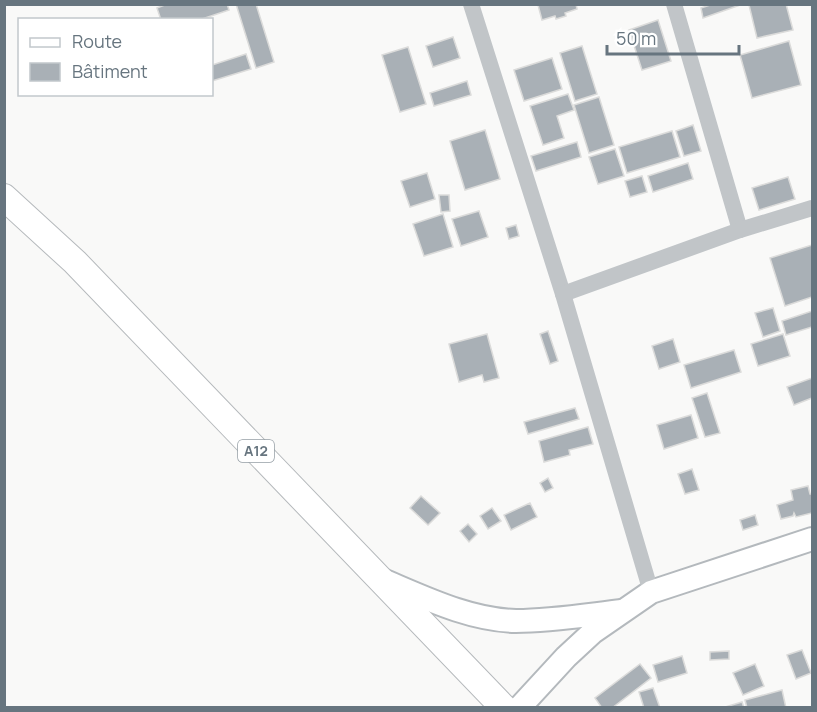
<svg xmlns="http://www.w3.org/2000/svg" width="817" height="712" viewBox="0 0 817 712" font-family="Manrope,sans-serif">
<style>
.building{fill:#a9b0b6;stroke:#dbdbda;stroke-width:1.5}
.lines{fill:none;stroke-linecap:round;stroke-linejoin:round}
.secondary-casing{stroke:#b4b9bd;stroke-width:26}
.primary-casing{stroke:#b5b9bc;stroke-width:28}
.street{stroke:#c1c5c8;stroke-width:16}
.secondary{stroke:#fff;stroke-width:22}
.primary{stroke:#fff;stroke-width:26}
.labels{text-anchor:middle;stroke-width:6;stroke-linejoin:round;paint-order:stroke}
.shield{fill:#fff;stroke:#959ea5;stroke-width:1.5}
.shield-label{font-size:14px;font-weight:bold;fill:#67757f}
</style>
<rect width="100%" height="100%" fill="#f9f9f8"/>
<g class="building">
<path d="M167,4h60l2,6 -30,10h-38l-4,-12z"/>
<path d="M236,4h20l18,58 -18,6z"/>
<path d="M576,4l1,5 -12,4 1,3 -10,3 -1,-3 -13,4 -4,-15z"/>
<path d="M713,4h30l-40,14 -2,-10z"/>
<path d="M786,4l7,26 -36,8 -8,-33z"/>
<path d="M658,20l13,41 -29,9 -13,-40z"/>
<path d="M453,37l7,21 -27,9 -7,-21z"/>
<path d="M789,41l12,44 -49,13 -12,-43z"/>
<path d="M582,46l15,48 -22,7 -15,-48z"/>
<path d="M408,47l18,57 -26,8 -18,-57z"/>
<path d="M246,54l5,15 -39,12v-16z"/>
<path d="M552,58l10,31 -38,12 -10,-31z"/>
<path d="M467,81l4,14 -37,11 -4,-13z"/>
<path d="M568,94l6,16 -17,6 7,22 -21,7 -13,-39z"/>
<path d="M599,97l15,48 -25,8 -15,-48z"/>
<path d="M693,125l8,26 -17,5 -8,-25z"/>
<path d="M485,130l15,49 -35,11 -15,-49z"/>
<path d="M672,131l8,26 -53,16 -8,-26z"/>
<path d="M577,142l4,15 -45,14 -5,-15z"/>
<path d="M615,149l9,27 -26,8 -9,-27z"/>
<path d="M688,163l5,16 -40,13 -5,-16z"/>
<path d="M427,173l8,26 -25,8 -9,-26z"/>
<path d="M642,176l5,16 -17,5 -5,-16z"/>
<path d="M788,177l7,22 -36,11 -7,-22z"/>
<path d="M439,195h10l1,16 -9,1z"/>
<path d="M479,211l9,26 -27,9 -9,-27z"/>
<path d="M443,214l10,33 -29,9 -11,-32z"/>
<path d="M516,225l3,11 -10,3 -3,-11z"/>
<path d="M812,245v52l-27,9 -15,-48z"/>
<path d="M773,308l7,23 -17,6 -8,-24z"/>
<path d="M812,311v16l-26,8 -4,-14z"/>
<path d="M548,331l10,30 -8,3 -10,-30z"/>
<path d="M487,334l12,44 -15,4 -2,-7 -23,7 -10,-38z"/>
<path d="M783,334l7,22 -32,10 -7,-22z"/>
<path d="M673,339l7,23 -21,7 -7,-23z"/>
<path d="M734,350l7,22 -50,16 -7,-23z"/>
<path d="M812,378v20l-18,7 -7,-18z"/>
<path d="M707,393l13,40 -15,4 -13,-39z"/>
<path d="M575,408l4,11 -51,15 -4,-12z"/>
<path d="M691,415l7,23 -34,11 -7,-24z"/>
<path d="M588,427l5,17 -24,6 1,5 -26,7 -5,-21z"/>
<path d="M692,469l7,21 -14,4 -7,-20z"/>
<path d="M548,478l5,10 -8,4 -5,-9z"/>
<path d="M808,486l2,8h2v19l-16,4 -2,-4 -1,3 -12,3 -4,-14 16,-5 -2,-10z"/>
<path d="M421,496l19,17 -12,12 -18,-17z"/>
<path d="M530,503l7,14 -26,13 -7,-15z"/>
<path d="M492,508l9,13 -13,8 -8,-13z"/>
<path d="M755,515l3,10 -15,5 -3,-10z"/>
<path d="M468,524l9,10 -8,8 -9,-11z"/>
<path d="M802,650l9,23 -15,6 -9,-24z"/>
<path d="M729,651v8l-19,1v-8z"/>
<path d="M682,656l5,17 -29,9 -5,-17z"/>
<path d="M640,664l11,14 -39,30h-10l-7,-10z"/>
<path d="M755,664l9,22 -21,9 -10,-22z"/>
<path d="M653,688l7,20h-16l-5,-16z"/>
<path d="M782,690l4,18h-39l-2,-8z"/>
<path d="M742,702l2,6h-22z"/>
</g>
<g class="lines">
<g class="secondary-casing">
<g id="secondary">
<path d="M380,579c43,18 89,41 136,42 35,0 71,-6 106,-10"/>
<path d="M519,708l47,-51 27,-25 58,-40 161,-53"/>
</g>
</g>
<g class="primary-casing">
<path id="primary" d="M4,197l71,65 429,446"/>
</g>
<g class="street">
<path d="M471,4l92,290 88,298"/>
<path d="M674,4l66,226"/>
<path d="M563,294l177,-64 72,-22"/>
</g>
<use href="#secondary" class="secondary"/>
<use href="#primary" class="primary"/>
</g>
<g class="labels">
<rect class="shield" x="238" y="440" width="36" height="22" rx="4.5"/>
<g class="shield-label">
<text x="256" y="456">A12</text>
</g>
</g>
<rect width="817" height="712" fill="none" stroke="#67757f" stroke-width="12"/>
<rect x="18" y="18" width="195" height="78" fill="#ffffff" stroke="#c2c8cc" stroke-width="1.5"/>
<rect x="30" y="38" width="30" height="9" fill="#ffffff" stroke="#c2c8cc" stroke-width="1.5"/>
<text x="72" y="48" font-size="18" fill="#67757f">Route</text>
<rect x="30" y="63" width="30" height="18" fill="#a9b0b6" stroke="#c2c8cc" stroke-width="1.5"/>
<text x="72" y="78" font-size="18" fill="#67757f">Bâtiment</text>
<path d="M607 45v9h132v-9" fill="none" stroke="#67757f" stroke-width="3"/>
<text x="616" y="45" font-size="18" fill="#67757f" stroke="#ffffff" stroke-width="4.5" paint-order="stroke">50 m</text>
</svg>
